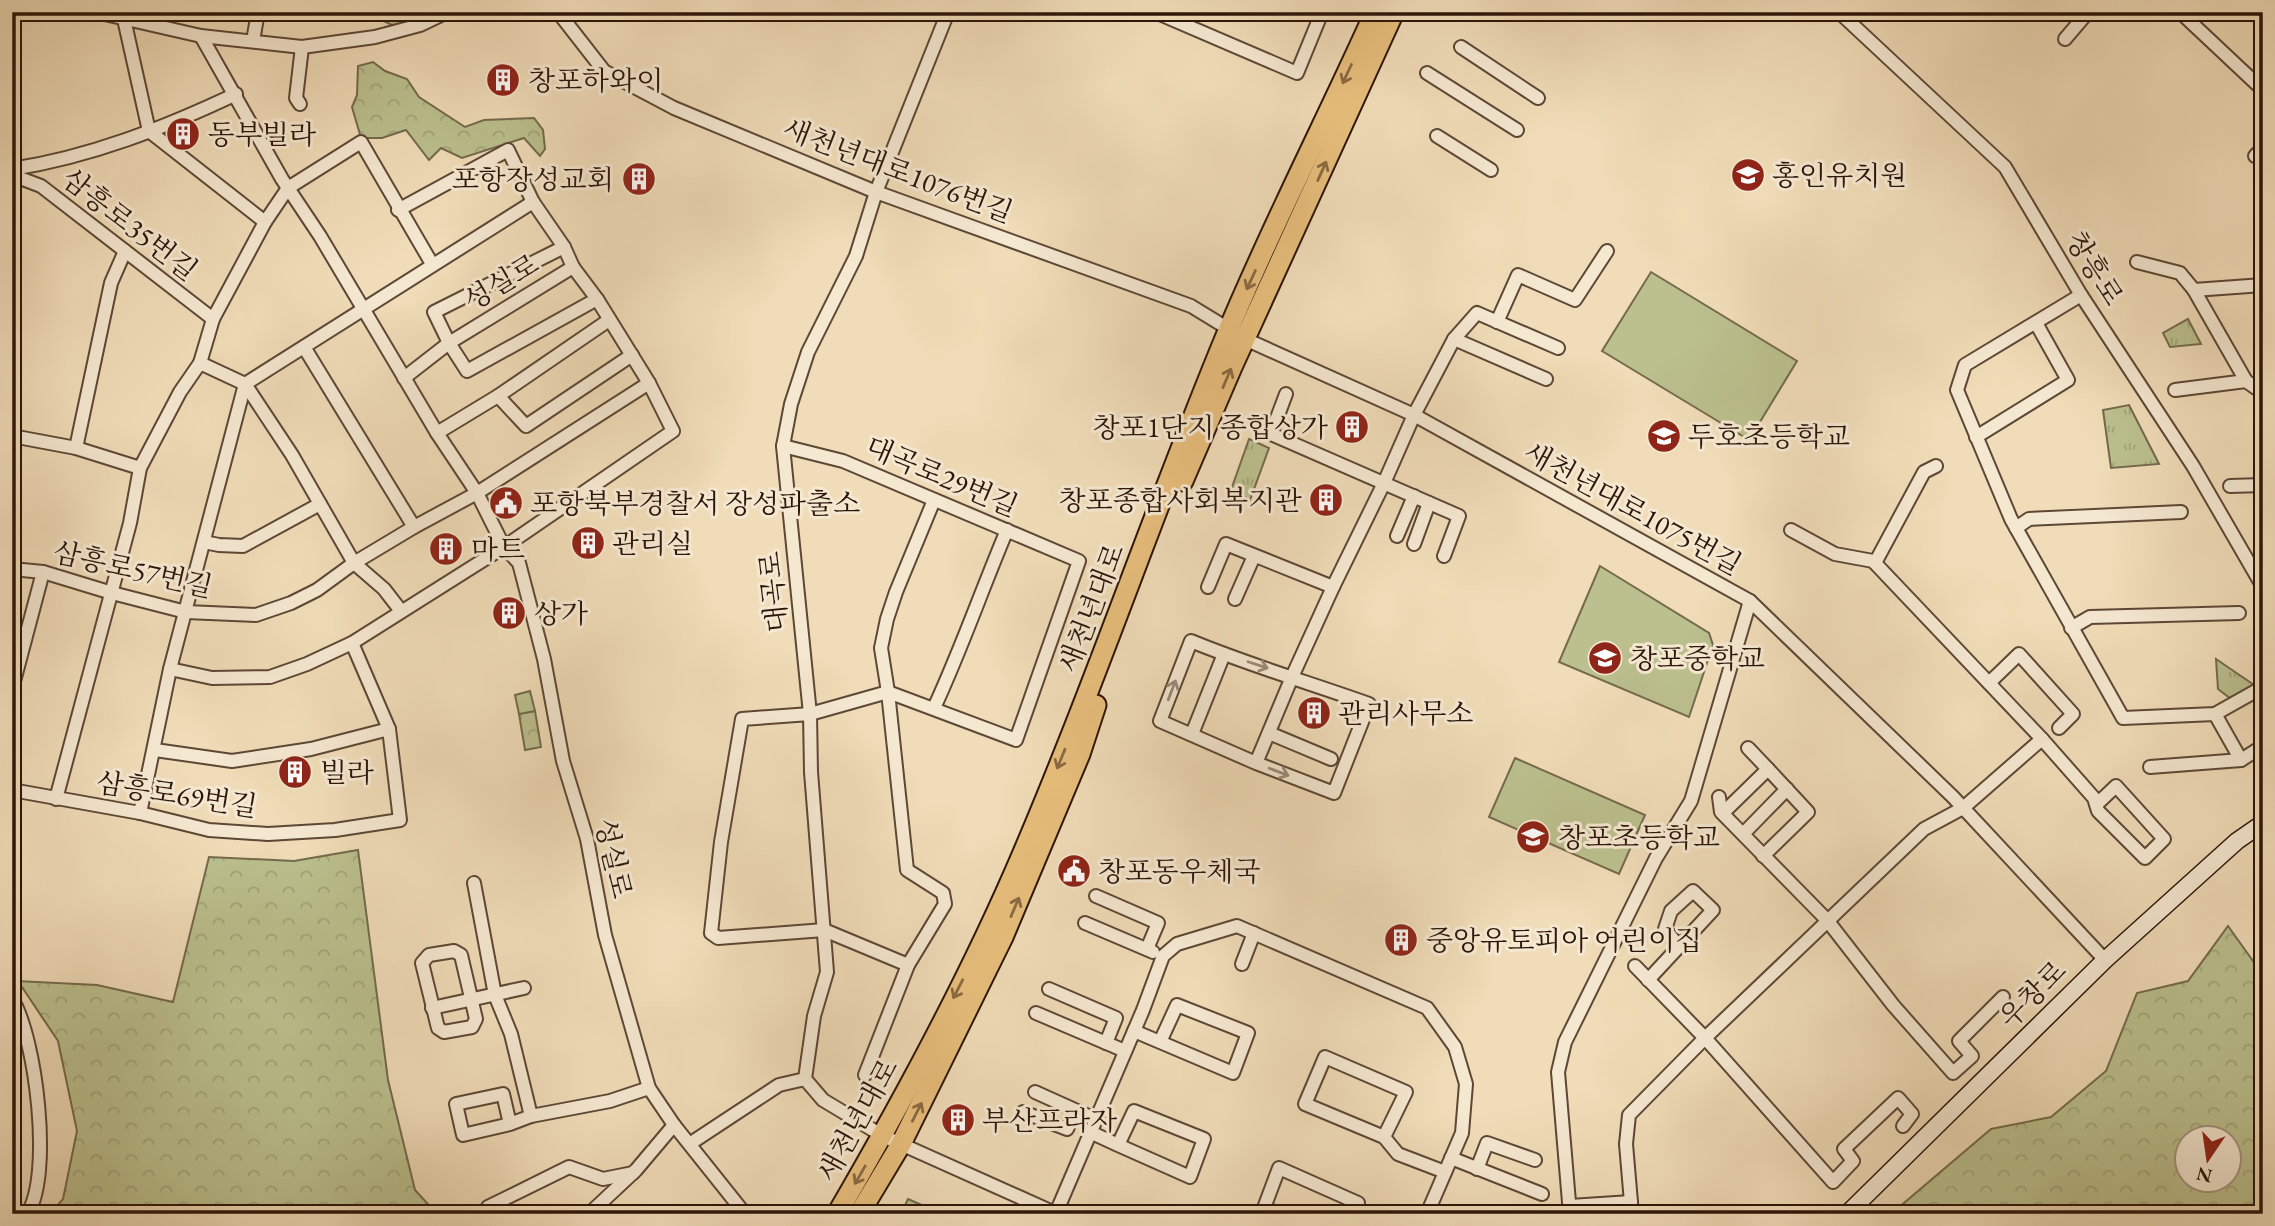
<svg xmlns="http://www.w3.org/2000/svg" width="2275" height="1226" viewBox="0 0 2275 1226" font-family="'EB Garamond','Noto Serif KR',serif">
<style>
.forest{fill:url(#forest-crowns);stroke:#746a4c;stroke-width:2;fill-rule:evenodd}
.park{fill:url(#park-tufts);stroke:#746a4c;stroke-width:2}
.pitch{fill:#bbc08e;stroke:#746a4c;stroke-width:2}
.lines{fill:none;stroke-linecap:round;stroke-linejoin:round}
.street-casing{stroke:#5d4735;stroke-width:16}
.secondary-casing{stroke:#2c1509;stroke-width:19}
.primary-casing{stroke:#2c1509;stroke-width:23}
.street{stroke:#f5e8d1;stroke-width:12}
.secondary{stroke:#f5e8d1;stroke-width:16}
.primary{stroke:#e8be7c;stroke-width:19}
.oneway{stroke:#8a6a42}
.oneway2{stroke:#9b8977}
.labels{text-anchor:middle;stroke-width:6;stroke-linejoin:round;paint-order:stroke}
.poi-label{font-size:28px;fill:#2c1509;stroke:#f5e8d1;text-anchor:start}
.street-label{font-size:28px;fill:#2c1509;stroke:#f5e8d1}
</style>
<defs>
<pattern id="forest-crowns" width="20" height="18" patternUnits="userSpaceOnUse" patternTransform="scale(1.75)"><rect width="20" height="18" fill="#bbc08e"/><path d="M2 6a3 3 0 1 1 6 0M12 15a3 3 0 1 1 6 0" fill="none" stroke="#a1a479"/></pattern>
<pattern id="park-tufts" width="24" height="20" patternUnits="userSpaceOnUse" patternTransform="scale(1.75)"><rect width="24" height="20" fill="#bbc08e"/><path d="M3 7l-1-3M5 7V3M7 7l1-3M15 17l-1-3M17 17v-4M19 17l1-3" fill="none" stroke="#a1a479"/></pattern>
</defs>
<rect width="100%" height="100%" fill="#f0dcb8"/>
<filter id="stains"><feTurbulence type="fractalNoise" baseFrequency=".00286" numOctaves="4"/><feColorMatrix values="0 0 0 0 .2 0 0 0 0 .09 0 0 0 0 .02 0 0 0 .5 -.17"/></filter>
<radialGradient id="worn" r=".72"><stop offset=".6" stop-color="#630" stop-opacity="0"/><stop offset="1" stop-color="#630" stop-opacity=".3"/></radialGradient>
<g class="forest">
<path d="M380,12h51l-37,14 -15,-7z"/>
<path d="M373,62l12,9 22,8 12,18 46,30 19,-7 50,-2 9,12 2,19 -5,7 -16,-18 -62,20 -21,-10 -12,12 -23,-30 -24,8h-21l-9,-31 5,-12 1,-29z"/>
<path d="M535,711l6,36 -16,3 -6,-36z"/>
<path d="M358,850l30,230 27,110 22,24h-387l13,-15 14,-68 -19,-90 -40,-60 79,4 76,17 36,-145 85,4z"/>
<path d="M2228,926l35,49v239h-372l100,-85 60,-12 55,-46 31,-78 51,-12zM2230,1138v42h-42v-42z"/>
</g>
<g class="park">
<path d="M2188,319l13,25 -31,3 -7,-14z"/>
<path d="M2129,405l30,59 -48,4 -8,-58z"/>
<path d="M1249,439l20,9 -19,52 -19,-10z"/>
<path d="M2216,659l38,26 -23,14 -13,-10z"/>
<path d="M530,691l5,20 -16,3 -4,-19z"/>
</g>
<g class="pitch">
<path d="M1651,272l146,89 -48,79 -147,-89z"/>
<path d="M1600,566l109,67 4,12 -24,72 -130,-55z"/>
<path d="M1515,758l130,57 -26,59 -130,-57z"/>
<path d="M908,1199l34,15h-41z"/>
</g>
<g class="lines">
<g class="street-casing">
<g id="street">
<path d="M96,12l105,24 101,11 73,-10 45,-12 27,-13"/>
<path d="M558,12l46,59 70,37 202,84 315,114 54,33 169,76 336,186 203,196 152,163"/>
<path d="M948,12l-72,180 -20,64 -48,96 -17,52 -8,42 27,268 1,58 16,200 -13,44 -9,63 18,21 60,36 174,78"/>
<path d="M1155,12l142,61 25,-61"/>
<path d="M1839,12l166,155 76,128 112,171 70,121"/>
<path d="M2180,12l83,78"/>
<path d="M124,19l25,112 116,91"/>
<path d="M201,36l81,143 38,57 117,197 40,60 27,54 15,16 25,96 19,102 24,78 18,96 44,153 25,37 71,89"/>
<path d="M2065,39l23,-27"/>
<path d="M253,41l5,-29"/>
<path d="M1461,47l77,51"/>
<path d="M1427,73l90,57"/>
<path d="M300,104l-4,-6 6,-51"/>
<path d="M1437,136l54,34"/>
<path d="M2255,156l8,-8"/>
<path d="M12,169c78,-12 152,-41 224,-75"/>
<path d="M12,175l29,11 172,133"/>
<path d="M564,247l-130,65 15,31 18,28 130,-72"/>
<path d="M2137,262l43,11 14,17 69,-5"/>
<path d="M2081,295l-116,70 -8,25 54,129 112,199 92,-4 48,-27"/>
<path d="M1497,322l21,-47 57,25 32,-49"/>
<path d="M1454,339l23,-26 81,35"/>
<path d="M304,347l110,180"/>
<path d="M200,363l45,21 47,71 62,108 30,26 17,22"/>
<path d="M404,378l45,-35 124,-76"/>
<path d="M2246,381l17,12"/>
<path d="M2175,390l71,-9 -52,-91"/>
<path d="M1286,394l-15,40 188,82 -15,40"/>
<path d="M498,396l28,30 106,-71"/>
<path d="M437,433l61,-37 111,-76"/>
<path d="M12,436l64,12 64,20"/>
<path d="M1976,437l92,-57 -32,-57"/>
<path d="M783,446l60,15 236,100 -63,179 -128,-48 -78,22 -68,5 -21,123 -10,91 7,5 106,-8 84,35"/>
<path d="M76,448l35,-165 14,-32"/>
<path d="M2230,486l33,-1"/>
<path d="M2016,528l13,-9 152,-7"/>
<path d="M1791,530l44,24 38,7 169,178 52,59 4,13 47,47 19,-19 -48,-53 -20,19"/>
<path d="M1397,536l17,-40"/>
<path d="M204,542l15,3 24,1 77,-42"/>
<path d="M1414,544l15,-41"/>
<path d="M1875,563l49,-91 12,-6"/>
<path d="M12,569l31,3 69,21 74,19 70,3 35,-12 26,-13 37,-27 60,-36 63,-34 172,-110"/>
<path d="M1208,587l18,-43 107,43"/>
<path d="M1235,599l19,-43"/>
<path d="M2071,628l19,-11 149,-4"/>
<path d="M170,669l42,9 58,-1 37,-13 45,-21 152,-96 169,-116 -24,-48 -52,-84 -24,-32 -9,-20 -31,-45 -25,-52 -110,60"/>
<path d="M1989,683l30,-29 54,60 -14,14"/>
<path d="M12,689l31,-117"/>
<path d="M934,708c27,-58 48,-119 73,-178"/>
<path d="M2215,714l26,46 22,-14"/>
<path d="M1269,733l62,26"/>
<path d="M1192,734l32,-80"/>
<path d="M155,750l77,11 79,-12 78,-20"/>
<path d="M1256,763l-96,-42 31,-80c58,24 119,42 178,63l-35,89 -78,-30 36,-86 41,-90 51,-104 30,-68 40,-76 92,40"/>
<path d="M2150,767l91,-7"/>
<path d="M12,790l128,23 69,17 59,4 67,-4 65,-10 -11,-91 -37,-86"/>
<path d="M1719,797l2,15 106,108 66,85 60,68 19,-17 -13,-15 44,-44"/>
<path d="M56,799l74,-276 10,-55 40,-76 20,-29 13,-44 52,-97 23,-34 73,-46 71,122"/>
<path d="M140,813l30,-144 75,-285 288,-182"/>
<path d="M1723,813l45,-44 -20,-21"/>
<path d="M1743,834l44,-45"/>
<path d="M1763,856l45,-44 -40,-43"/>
<path d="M474,883l21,112 16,39 20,82"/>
<path d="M1096,896l62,27 -11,26"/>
<path d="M1085,923l68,29"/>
<path d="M454,951l7,4 15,64 -4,8 -28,5 -6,-4 -16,-65 7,-8z"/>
<path d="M1242,964l12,-31"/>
<path d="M1635,966l70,72 128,144 20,-21 -9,-12 54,-51 14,16 -9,12"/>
<path d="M1648,980l65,-70 -20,-19 -22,20 -6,18 14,18"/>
<path d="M1049,989l67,29 -10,25"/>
<path d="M12,999c24,38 41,178 15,215"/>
<path d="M432,1008l92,-20"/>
<path d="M1036,1013l89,38"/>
<path d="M1134,1031l99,42 15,-40 -71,-28 -17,37"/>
<path d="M12,1042l13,-7"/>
<path d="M865,1075l43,-110 37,-61 -2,-11 -36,-23 -19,-178 -7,-44 6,-29 9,-27 38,-92"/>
<path d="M1035,1092l60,27"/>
<path d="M1023,1112l44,17 8,-18"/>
<path d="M510,1124l-7,-30 -47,10 7,31 47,-11 21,-8 79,-15 39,-13"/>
<path d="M1090,1132l28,13 16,-34 70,28 -14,38 -72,-32"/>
<path d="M1384,1137l-79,-33 20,-47 81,35 -22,45 14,17 47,18"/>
<path d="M691,1143l88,-58 26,-6"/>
<path d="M1451,1158l91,36"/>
<path d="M1477,1169l10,-26 48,17"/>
<path d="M1570,1206l61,-4"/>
<path d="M1056,1213l87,-203 20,-54 14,-12 60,-18 190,82 28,39 11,37 -4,49 -35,81"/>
<path d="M484,1214l4,-7 81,-40 34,12 30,-6"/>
<path d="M589,1214l47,-44 38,-45"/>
<path d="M1279,1214l-15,-6 15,-40 79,35 -5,11"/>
<path d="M1570,1214l-12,-142 7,-30 91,-184 35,-57 59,-200"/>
<path d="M1632,1214l-6,-70 3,-29 76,-77 219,-209 39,-21 79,-69"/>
<path d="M1774,1214l1,-2 2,2"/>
</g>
</g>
<g class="secondary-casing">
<path id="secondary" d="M1847,1214l258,-254 132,-119 26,-18"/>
</g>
<g class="primary-casing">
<g id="primary">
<path d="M1183,481l49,-114 162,-355"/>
<path d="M837,1214c67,-115 133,-237 185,-359 74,-173 134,-351 206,-524 45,-108 99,-212 147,-319"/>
<path d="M859,1214l42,-70 102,-207 77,-183 16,-49"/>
</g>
</g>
<use href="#street" class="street"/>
<use href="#secondary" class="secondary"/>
<use href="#primary" class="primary"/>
</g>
<defs><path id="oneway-shaft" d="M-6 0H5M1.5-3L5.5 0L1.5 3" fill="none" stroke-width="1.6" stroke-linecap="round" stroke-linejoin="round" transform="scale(1.75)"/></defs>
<g class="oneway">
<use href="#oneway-shaft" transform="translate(1347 74) rotate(115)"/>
<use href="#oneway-shaft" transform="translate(1322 171) rotate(-66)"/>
<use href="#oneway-shaft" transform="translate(1251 280) rotate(115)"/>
<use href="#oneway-shaft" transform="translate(1227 378) rotate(-67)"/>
<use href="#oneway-shaft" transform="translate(1061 759) rotate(112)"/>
<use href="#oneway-shaft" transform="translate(1015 907) rotate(-67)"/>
<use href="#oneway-shaft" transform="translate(958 989) rotate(117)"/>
<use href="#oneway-shaft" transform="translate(917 1112) rotate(-63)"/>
<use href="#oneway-shaft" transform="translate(860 1175) rotate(120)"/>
</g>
<g class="oneway2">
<use href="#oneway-shaft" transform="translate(1258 665) rotate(18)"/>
<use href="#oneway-shaft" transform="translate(1172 690) rotate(-69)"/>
<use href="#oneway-shaft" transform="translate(1279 772) rotate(21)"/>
</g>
<defs>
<g id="building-disc" transform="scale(1.75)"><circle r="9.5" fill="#8f2418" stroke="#f5e8d1"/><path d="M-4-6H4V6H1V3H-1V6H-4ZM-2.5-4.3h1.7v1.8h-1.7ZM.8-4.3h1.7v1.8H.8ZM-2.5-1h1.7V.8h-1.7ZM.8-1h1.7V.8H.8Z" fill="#fff"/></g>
<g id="school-disc" transform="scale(1.75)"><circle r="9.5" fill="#8f2418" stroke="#f5e8d1"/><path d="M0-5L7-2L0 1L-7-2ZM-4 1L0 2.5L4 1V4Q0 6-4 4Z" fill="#fff"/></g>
<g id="civic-disc" transform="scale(1.75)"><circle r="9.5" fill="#8f2418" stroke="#f5e8d1"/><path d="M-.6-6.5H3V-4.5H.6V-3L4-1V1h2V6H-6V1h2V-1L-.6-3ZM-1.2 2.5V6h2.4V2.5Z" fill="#fff"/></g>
</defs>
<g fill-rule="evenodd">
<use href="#building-disc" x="503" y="80"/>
<use href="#building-disc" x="183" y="134"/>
<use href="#school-disc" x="1748" y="175"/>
<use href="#building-disc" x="639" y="179"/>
<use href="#building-disc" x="1352" y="427"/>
<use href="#school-disc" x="1664" y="436"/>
<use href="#building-disc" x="1326" y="500"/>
<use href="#civic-disc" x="506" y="503"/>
<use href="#building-disc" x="588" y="543"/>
<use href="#building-disc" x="446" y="549"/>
<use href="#building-disc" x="509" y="613"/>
<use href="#school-disc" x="1605" y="658"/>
<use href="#building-disc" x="1314" y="713"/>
<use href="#building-disc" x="295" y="772"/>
<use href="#school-disc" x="1533" y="837"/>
<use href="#civic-disc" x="1074" y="871"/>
<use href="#building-disc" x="1401" y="940"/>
<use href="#building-disc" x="958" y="1120"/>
</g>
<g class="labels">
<g class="poi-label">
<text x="528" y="90">창포하와이</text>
<text x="208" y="144">동부빌라</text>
<text x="1772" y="185">홍인유치원</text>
<text x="614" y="189" text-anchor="end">포항장성교회</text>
<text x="1328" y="437" text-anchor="end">창포1단지 종합상가</text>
<text x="1688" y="446">두호초등학교</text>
<text x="1302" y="510" text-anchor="end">창포종합사회복지관</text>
<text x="530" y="513">포항북부경찰서 장성파출소</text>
<text x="612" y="553">관리실</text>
<text x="471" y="559">마트</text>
<text x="534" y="623">상가</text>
<text x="1630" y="668">창포중학교</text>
<text x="1338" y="723">관리사무소</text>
<text x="320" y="782">빌라</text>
<text x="1558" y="847">창포초등학교</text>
<text x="1098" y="881">창포동우체국</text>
<text x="1426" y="950">중앙유토피아 어린이집</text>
<text x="982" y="1130">부산프라자</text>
</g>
<g class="street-label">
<text transform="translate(898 170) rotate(21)" y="10">새천년대로1076번길</text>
<text transform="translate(130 224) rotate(38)" y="10">삼흥로35번길</text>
<text transform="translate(2095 268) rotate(58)" y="10">창흥로</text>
<text transform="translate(501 282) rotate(-31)" y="10">성실로</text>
<text transform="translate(942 476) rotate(23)" y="10">대곡로29번길</text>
<text transform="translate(1633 508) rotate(29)" y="10">새천년대로1075번길</text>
<text transform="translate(133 569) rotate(13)" y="10">삼흥로57번길</text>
<text transform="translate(773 592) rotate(-96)" y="10">대곡로</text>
<text transform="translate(1091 608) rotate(-69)" y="10">새천년대로</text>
<text transform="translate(177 794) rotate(9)" y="10">삼흥로69번길</text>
<text transform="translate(614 858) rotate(77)" y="10">성실로</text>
<text transform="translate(2032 994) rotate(-45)" y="10">우창로</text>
<text transform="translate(857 1120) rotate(-61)" y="10">새천년대로</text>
</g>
</g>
<rect width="2275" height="1226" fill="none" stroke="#f0dcb8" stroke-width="42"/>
<rect x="14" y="14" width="2247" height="1198" fill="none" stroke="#2c1509" stroke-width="3.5"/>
<rect x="21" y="21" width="2233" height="1184" fill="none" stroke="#2c1509" stroke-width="2"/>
<g transform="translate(2208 1159) rotate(193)"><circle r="33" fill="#f5e8d1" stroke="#a59481" stroke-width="2"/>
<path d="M0-5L12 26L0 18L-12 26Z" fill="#8f2418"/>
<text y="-10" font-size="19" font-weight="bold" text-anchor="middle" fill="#2c1509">N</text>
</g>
<rect width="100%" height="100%" filter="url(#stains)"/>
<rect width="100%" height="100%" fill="url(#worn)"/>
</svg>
